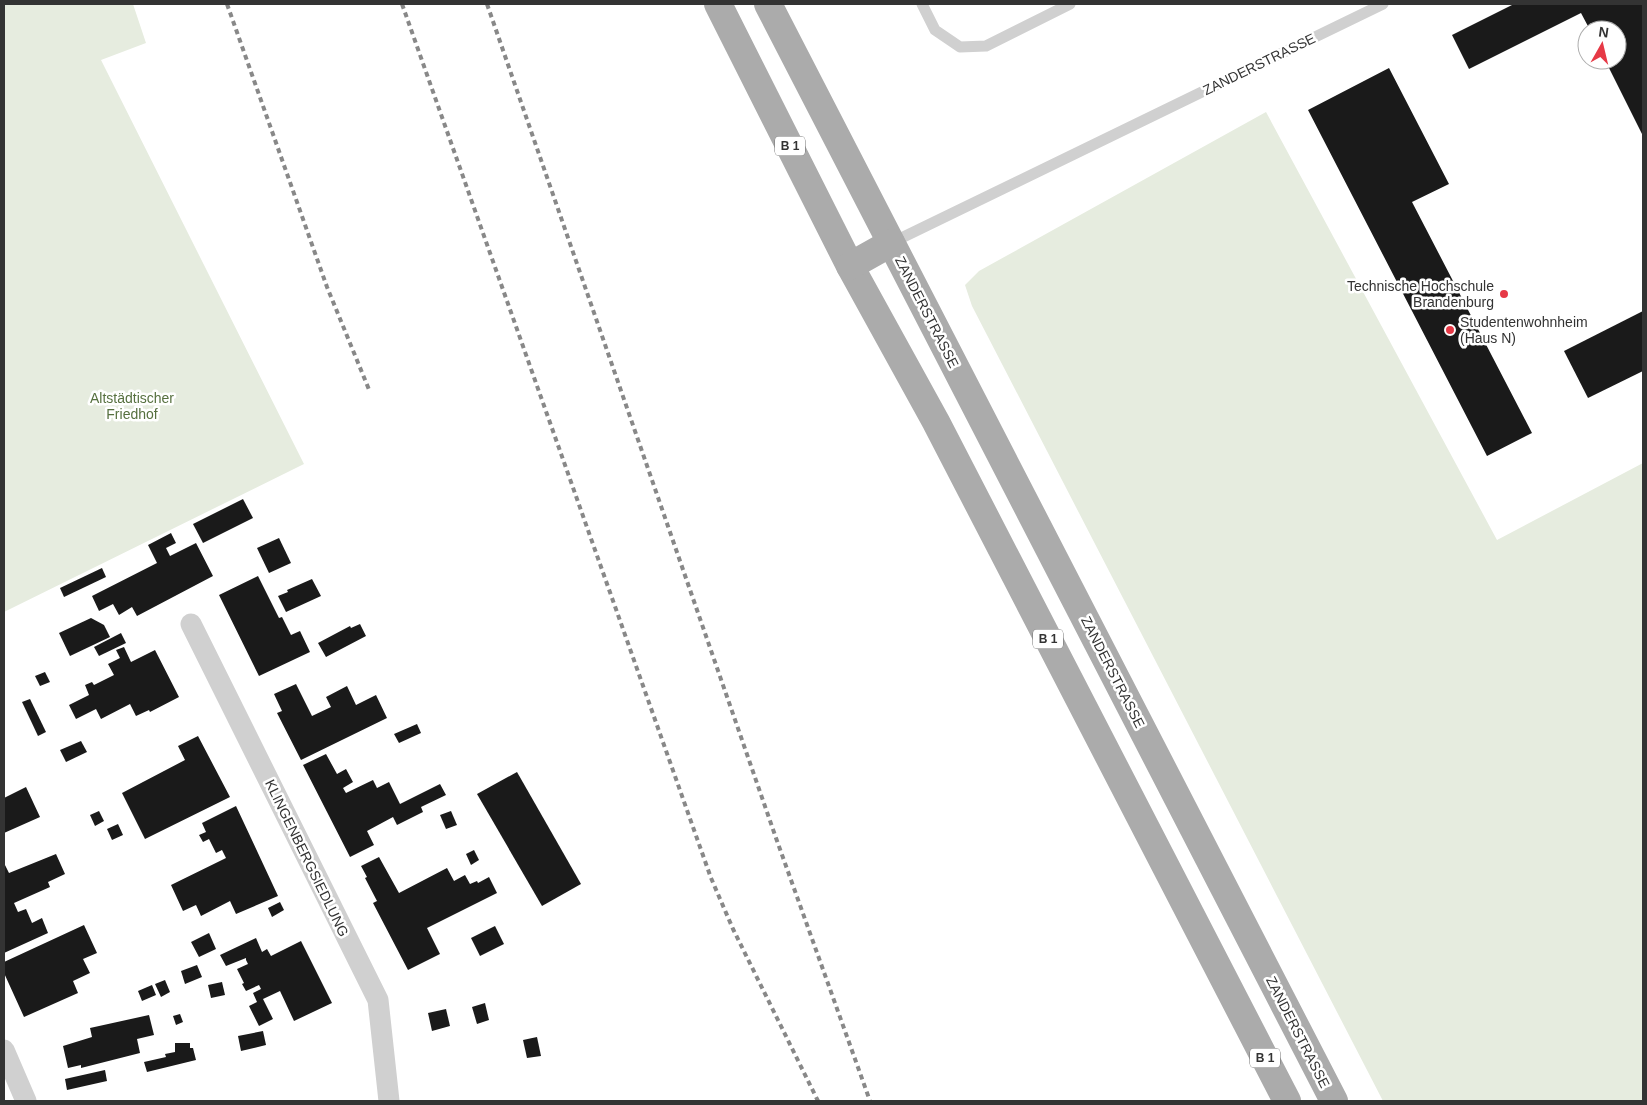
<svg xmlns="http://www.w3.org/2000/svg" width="1647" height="1105" viewBox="0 0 1647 1105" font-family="Helvetica,sans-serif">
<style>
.green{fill:#e6ecdf}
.building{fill:#1a1a1a}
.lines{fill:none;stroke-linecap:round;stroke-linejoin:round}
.service{stroke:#d0d0d0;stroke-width:11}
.minor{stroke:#d0d0d0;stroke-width:21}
.primary{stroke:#ababab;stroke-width:28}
.rail{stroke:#888;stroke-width:4;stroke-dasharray:5 4;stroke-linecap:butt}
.poi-dot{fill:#e63946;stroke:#fff;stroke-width:2}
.labels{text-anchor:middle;stroke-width:5;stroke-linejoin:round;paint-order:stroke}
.shield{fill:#fff;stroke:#707070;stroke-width:1}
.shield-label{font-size:12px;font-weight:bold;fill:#333}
.street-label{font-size:14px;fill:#333;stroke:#fff}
.poi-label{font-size:14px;fill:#333;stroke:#fff;text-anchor:end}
.park-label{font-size:14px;fill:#56703f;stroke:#fff}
</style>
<rect width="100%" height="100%" fill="#fff"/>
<g class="green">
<path d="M4,4h129l13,39 -45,17 203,404 -300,148z"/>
<path d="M1266,112l231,428 146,-77v638h-260l-411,-795 -7,-21 14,-14z"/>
</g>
<g class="building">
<path d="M1514,4h129v132l-38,-76h12v-30h-27l-9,-17 -112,56 -17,-34z"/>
<path d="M1389,68l60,116 -37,18 120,231 -45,23 -179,-346z"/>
<path d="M1643,311v60l-55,27 -24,-47z"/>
<path d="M243,499l10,19 -50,25 -10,-19z"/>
<path d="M171,533l5,10 -10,5 4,8 26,-13 17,33 -76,40 -5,-9 -13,8 -6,-11 -14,7 -7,-15 65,-33 -9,-18z"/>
<path d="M279,538l12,25 -22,10 -12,-25z"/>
<path d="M102,568l4,9 -42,20 -4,-9z"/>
<path d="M258,576l21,42 3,-1 9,18 9,-4 10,21 -51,24 -40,-81z"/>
<path d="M312,579l9,17 -35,16 -8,-16 10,-4 -1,-2z"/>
<path d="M91,618l13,7 6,12 -40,19 -11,-23z"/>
<path d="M360,624l6,12 -40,21 -8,-14 32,-17 1,2z"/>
<path d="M121,633l5,10 -27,13 -5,-9z"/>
<path d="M124,647l7,15 24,-12 24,47 -29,15 -1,-2 -13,6 -6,-12 -29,15 -5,-10 -20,10 -7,-14 20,-10 -4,-10 7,-3 2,3 20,-10 -6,-11 12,-6 -4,-8z"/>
<path d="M45,672l5,10 -10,4 -5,-10z"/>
<path d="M296,684l16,32 19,-9 -5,-10 21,-11 9,19 20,-10 11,23 -86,42 -24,-47 5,-2 -8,-17z"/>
<path d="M30,699l16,33 -8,4 -16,-34z"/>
<path d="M417,724l4,9 -22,10 -5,-9z"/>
<path d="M198,736l32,61 -85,42 -23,-46 63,-33 -7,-14z"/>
<path d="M81,741l6,11 -21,10 -6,-12z"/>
<path d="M326,754l11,20 9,-5 7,13 -10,6 3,5 27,-13 4,8 12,-6 11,22 40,-20 6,11 -25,12 2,5 -26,13 -4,-8 -26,14 7,14 -24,12 -47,-92z"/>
<path d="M517,772l64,112 -39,22 -65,-112z"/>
<path d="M26,787l14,30 -36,16v-35z"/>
<path d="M236,806l42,90 -42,18 -6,-13 -29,15 -5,-11 -13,6 -12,-26 55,-27 -4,-8 -6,3 -7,-14 -6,3 -4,-7 7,-3 -4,-9z"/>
<path d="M99,811l5,10 -9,5 -5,-11z"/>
<path d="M451,811l6,14 -11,4 -6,-14z"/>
<path d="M118,824l5,11 -11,5 -5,-11z"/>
<path d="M474,850l5,10 -8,5 -5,-11z"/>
<path d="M56,854l9,20 -17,8 2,5 -36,16 4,9 8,-3 6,14 10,-5 6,15 -44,20v-90l5,10z"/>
<path d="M379,857l20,36 48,-25 7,13 11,-6 5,9 7,-3 1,2 11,-6 8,16 -70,35 13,26 -32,16 -35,-67 4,-2 -12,-23 2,-1 -6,-11z"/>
<path d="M280,902l4,8 -12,7 -4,-9z"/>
<path d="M84,925l13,28 -14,6 7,14 -17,8 5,12 -54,24 -20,-44v-11z"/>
<path d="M495,926l9,18 -24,12 -9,-18z"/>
<path d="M209,933l7,16 -17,8 -8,-15z"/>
<path d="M256,938l6,14 5,-3 4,7 30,-15 31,62 -38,18 -14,-30 -17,8 10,20 -14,7 -10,-20 8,-4 -4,-9 8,-4 -2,-4 -13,6 -4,-7 2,-1 -7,-14 11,-5 -2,-4v-2l-20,8 -6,-11z"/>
<path d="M197,965l5,12 -17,7 -4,-13z"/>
<path d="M165,980l5,12 -9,5 -6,-13z"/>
<path d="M222,982l3,13 -14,3 -3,-13z"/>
<path d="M152,985l4,10 -14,6 -4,-10z"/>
<path d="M485,1003l4,17 -12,4 -5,-17z"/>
<path d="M446,1009l4,17 -18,5 -4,-18z"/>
<path d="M180,1014l3,8 -7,3 -3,-9z"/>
<path d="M149,1015l5,20 -17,4 3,14 -59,15v-3l-13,3 -5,-22 29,-9 -2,-9z"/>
<path d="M263,1031l3,14 -25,6 -3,-15z"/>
<path d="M537,1037l4,19 -14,2 -4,-18z"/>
<path d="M175,1043h15v5h3l3,12 -49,12 -3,-10 22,-5 -1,-3 10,-2z"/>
<path d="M105,1070l2,11 -40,9 -2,-11z"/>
</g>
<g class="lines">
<g class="service">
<path d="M922,4l13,26 25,17 26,-1 84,-42"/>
<path d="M891,243l492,-239"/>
</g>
<g class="minor">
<path d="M191,624l187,376 11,101"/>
<path d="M4,1050l22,51"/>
</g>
<g class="primary">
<path d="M718,4l132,262 86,156 351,679"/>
<path d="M768,4l566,1097"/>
<path d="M850,266l41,-23"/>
</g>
<g class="rail">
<path d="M227,4l100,283 43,105"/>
<path d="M402,4l309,874 22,51 85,172"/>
<path d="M487,4l289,834 94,263"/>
</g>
</g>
<g class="poi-dot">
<circle cx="1504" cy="294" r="5"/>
<circle cx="1450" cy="330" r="5"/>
</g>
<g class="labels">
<g class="shield">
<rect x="775" y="136.5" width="30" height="19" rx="4"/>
<rect x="1033" y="629.5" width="30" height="19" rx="4"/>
<rect x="1250" y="1048.5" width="30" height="19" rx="4"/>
</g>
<g class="shield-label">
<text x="790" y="150">B 1</text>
<text x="1048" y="643">B 1</text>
<text x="1265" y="1062">B 1</text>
</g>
<g class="street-label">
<text transform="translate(1259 64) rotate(-26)" y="5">ZANDERSTRASSE</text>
<text transform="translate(927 312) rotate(63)" y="5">ZANDERSTRASSE</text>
<text transform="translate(1113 672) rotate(63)" y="5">ZANDERSTRASSE</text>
<text transform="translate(307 858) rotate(64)" y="5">KLINGENBERGSIEDLUNG</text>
<text transform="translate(1298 1032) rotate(63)" y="5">ZANDERSTRASSE</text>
</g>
<g class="poi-label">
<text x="1494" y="291">Technische Hochschule<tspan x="1494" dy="16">Brandenburg</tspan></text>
<text x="1460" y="327" text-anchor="start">Studentenwohnheim<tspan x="1460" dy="16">(Haus N)</tspan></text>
</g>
<g class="park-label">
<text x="132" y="403">Altstädtischer<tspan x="132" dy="16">Friedhof</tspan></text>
</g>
</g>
<rect width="1647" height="1105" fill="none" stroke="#333333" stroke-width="10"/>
<g transform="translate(1602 45) rotate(8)"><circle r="24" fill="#ffffff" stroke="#adadad"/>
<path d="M0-4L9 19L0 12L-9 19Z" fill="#e63946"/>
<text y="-8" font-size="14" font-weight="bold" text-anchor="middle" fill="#333333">N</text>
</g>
</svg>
